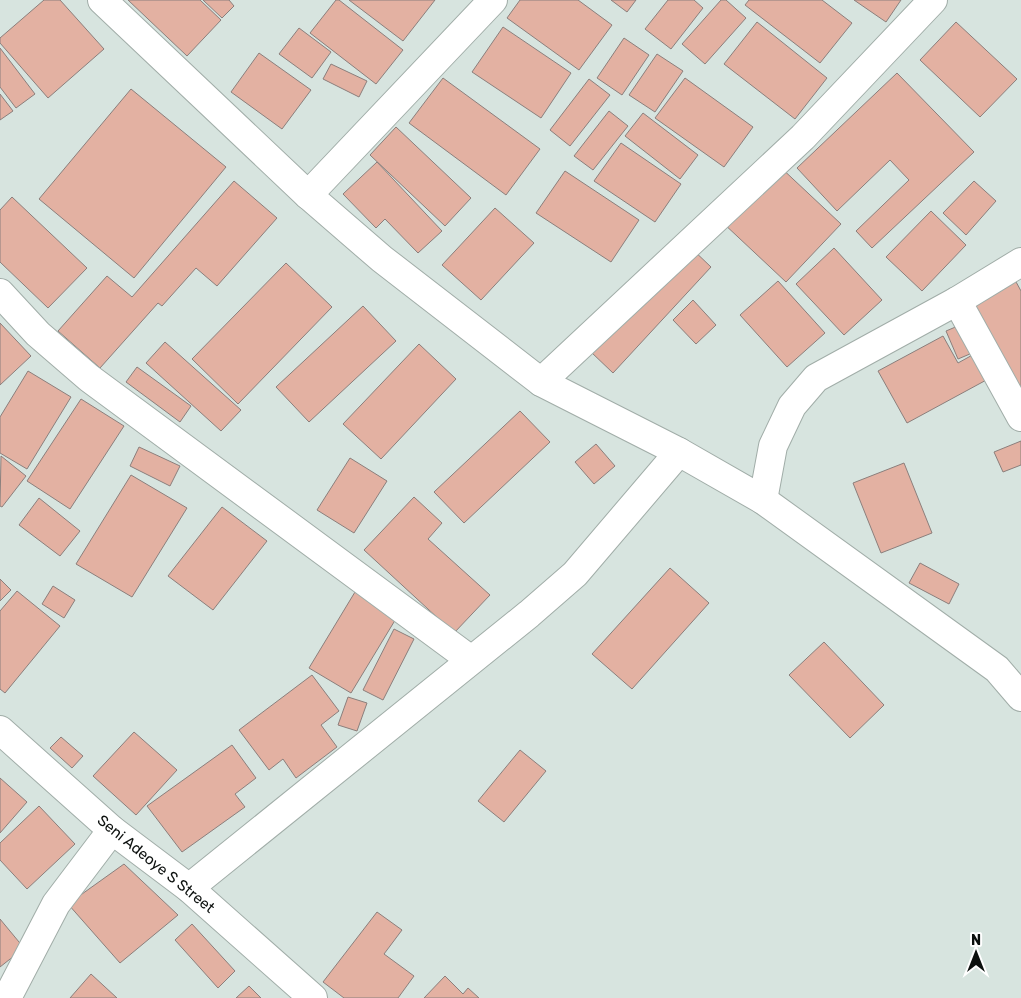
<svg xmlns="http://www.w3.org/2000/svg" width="1021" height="998" viewBox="0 0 1021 998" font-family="Rubik,sans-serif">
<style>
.building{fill:#e3b1a2;stroke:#8b7f7c}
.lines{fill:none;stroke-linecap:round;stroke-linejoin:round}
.street-casing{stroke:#a1ada8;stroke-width:30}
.street{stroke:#fff;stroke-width:28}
.labels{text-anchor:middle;stroke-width:5;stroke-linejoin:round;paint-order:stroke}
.street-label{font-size:15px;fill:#0c100e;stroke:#fff}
</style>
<rect width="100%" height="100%" fill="#d7e4df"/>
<g class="building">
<path d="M44,0h16l44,49 -56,49 -48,-55v-5z"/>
<path d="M128,0h72l21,20 -34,36z"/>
<path d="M203,0h26l5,6 -12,12z"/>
<path d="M336,0h3l64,50 -27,34 -66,-51z"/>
<path d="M349,0h86l-32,41z"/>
<path d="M520,0h58l34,25 -33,45 -72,-52z"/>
<path d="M611,0h25l-9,12z"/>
<path d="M668,0h26l9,8 -32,41 -26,-20z"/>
<path d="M721,0h5l20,18 -41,46 -23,-20z"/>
<path d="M749,0h73l30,23 -32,40 -75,-58z"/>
<path d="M854,0h47l-15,22z"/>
<path d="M757,22l70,56 -32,41 -71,-55z"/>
<path d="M956,22l61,57 -37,38 -60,-57z"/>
<path d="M503,27l68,46 -30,45 -69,-46z"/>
<path d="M299,28l32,24 -19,26 -33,-24z"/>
<path d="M624,38l25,17 -27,40 -25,-17z"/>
<path d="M0,48l35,46 -19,14 -16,-21z"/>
<path d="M259,53l52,37 -29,39 -51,-37z"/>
<path d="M657,54l26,17 -28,41 -26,-17z"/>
<path d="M331,64l36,17 -8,16 -36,-18z"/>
<path d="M897,73l77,79 -102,96 -16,-17 53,-51 -19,-20 -53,51 -40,-43z"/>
<path d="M443,78l97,71 -34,46 -97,-72z"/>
<path d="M685,78l68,49 -29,40 -69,-49z"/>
<path d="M589,79l21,16 -40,51 -20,-16z"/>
<path d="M131,89l95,78 -92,111 -95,-79z"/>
<path d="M0,94l13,17 -13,9z"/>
<path d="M609,111l19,15 -35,44 -19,-14z"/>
<path d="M643,113l55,42 -18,24 -55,-43z"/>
<path d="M396,127l75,71 -26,28 -75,-71z"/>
<path d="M621,143l60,41 -26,38 -61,-41z"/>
<path d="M377,162l65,69 -24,22 -33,-34 -9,9 -33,-34z"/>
<path d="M777,164l64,60 -55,58 -64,-60z"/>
<path d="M565,171l74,49 -28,42 -75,-49z"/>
<path d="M234,181l43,37 -60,68 -21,-18 -34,38 -4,-3 -58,65 -42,-37 49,-55 25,21z"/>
<path d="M974,181l22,20 -30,34 -23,-22z"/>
<path d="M12,197l75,71 -39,40 -48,-46v-52z"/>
<path d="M495,208l39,35 -53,57 -39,-35z"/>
<path d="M931,211l35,34 -44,46 -36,-34z"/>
<path d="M689,246l22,21 -98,106 -22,-21z"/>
<path d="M834,248l48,52 -38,35 -48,-51z"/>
<path d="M286,263l46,44 -94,97 -46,-45z"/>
<path d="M1015,280l6,11v104l-50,-91z"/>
<path d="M778,281l47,52 -38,34 -47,-52z"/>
<path d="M693,300l23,25 -20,19 -23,-24z"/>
<path d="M363,306l33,35 -87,81 -33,-35z"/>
<path d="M0,323l31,33 -31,29z"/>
<path d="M965,323l12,28 -19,8 -12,-28z"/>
<path d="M943,336l15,27 18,-10 14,25 -83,45 -29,-52z"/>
<path d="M165,342l76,68 -20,21 -75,-68z"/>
<path d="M419,344l37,35 -75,80 -38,-35z"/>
<path d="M137,367l54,39 -11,16 -54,-40z"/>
<path d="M28,371l43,26 -44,72 -27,-16v-36z"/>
<path d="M81,399l43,27 -54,83 -43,-28z"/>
<path d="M520,411l30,31 -86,81 -30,-31z"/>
<path d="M1021,441v24l-18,7 -9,-20z"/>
<path d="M596,444l19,22 -21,18 -19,-22z"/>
<path d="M139,447l41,19 -10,20 -40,-20z"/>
<path d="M1,456l25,20 -24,31 -2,-1z"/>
<path d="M350,458l37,23 -33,52 -37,-23z"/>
<path d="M904,463l28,70 -51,20 -28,-70z"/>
<path d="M131,475l56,33 -55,89 -56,-33z"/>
<path d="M414,497l28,26 -14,16 62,56 -36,38 -90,-83z"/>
<path d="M39,498l41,33 -20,25 -41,-31z"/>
<path d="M222,507l45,34 -54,69 -45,-34z"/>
<path d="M920,563l39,21 -10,20 -40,-21z"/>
<path d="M670,568l39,35 -77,86 -40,-35z"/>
<path d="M0,579l11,11 -11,11z"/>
<path d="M53,586l22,14 -11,18 -22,-14z"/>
<path d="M17,591l43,35 -55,67 -5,-4v-78z"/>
<path d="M355,592l42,25 -46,76 -42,-25z"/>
<path d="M394,629l20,10 -31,61 -20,-10z"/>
<path d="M824,642l60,63 -34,33 -61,-63z"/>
<path d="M312,675l27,36 -18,14 16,22 -41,31 -13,-19 -14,11 -30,-40z"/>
<path d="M348,697l19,6 -10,28 -19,-6z"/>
<path d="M134,732l43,38 -41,45 -43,-39z"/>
<path d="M61,737l22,19 -11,12 -22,-20z"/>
<path d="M232,745l24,33 -21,16 10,13 -63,45 -35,-46z"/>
<path d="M520,750l26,21 -42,51 -26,-21z"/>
<path d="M0,778l27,24 -27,31z"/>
<path d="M39,806l36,38 -48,45 -27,-29v-17z"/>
<path d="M124,864l54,51 -58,48 -52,-59z"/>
<path d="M377,912l25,18 -18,24 30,22 -16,22h-54l-21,-16z"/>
<path d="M0,919l24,29 -24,19z"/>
<path d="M192,924l43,47 -17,17 -43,-48z"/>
<path d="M91,974l26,24h-47z"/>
<path d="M445,976l18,18 5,-6 11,10h-55z"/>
<path d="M249,986l12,12h-25z"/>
</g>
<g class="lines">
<g class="street-casing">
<g id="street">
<path d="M102,0l206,195 74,64 159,123 138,70 84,48 234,169 24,28"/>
<path d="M308,195l185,-195"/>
<path d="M0,293l38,41 51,44 382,282"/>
<path d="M957,301l64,116"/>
<path d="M541,382l262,-245 130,-137"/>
<path d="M763,500l10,-54 19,-40 24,-28 141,-77 64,-39"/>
<path d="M0,730l112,100 77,58 124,110"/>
<path d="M189,888l340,-274 46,-40 104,-122"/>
<path d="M7,998l49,-94 56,-74"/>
</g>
</g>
<use href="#street" class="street"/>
</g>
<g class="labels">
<g class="street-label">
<text transform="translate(156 864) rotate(39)" y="5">Seni Adeoye S Street</text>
</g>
</g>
<g transform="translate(976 953)" stroke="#ffffff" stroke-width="4" paint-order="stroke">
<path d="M0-4L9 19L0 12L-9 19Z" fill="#0c100e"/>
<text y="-8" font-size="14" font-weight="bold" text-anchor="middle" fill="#0c100e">N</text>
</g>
</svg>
